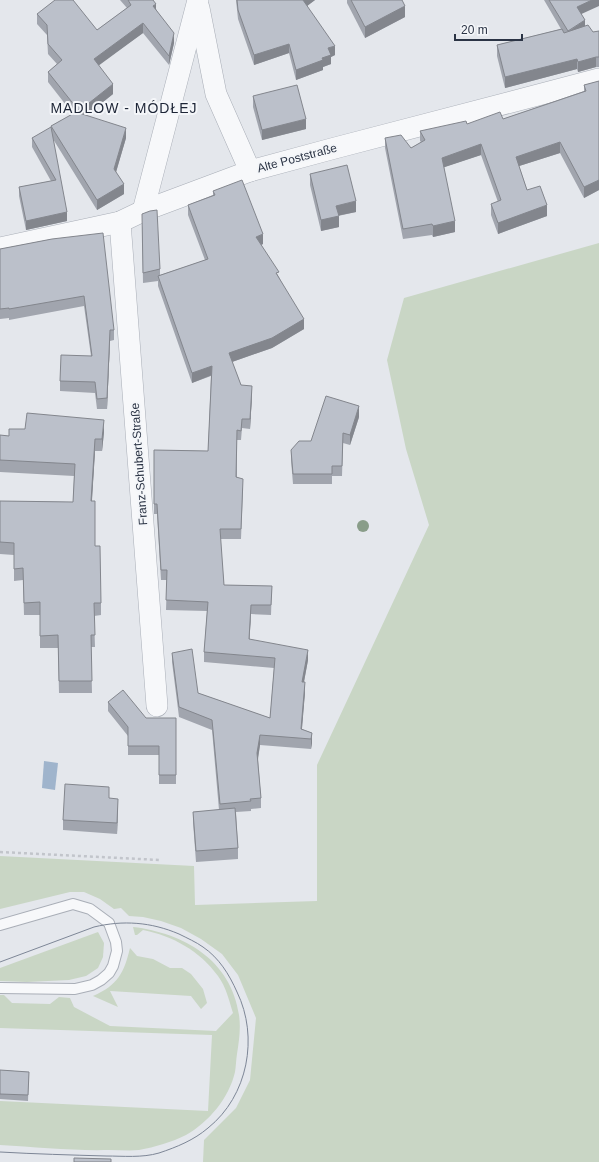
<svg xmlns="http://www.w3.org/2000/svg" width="599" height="1162" viewBox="0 0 599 1162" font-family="Helvetica,sans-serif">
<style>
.green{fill:#c9d6c5}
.water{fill:#9fb4cc}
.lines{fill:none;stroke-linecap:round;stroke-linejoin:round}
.service-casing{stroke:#a9aeb7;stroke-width:12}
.minor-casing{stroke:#a9aeb7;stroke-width:22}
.path{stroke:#c2c5cb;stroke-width:2.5;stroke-dasharray:3 3;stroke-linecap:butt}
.service{stroke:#f7f8fa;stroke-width:10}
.minor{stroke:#f7f8fa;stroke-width:21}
.tram{stroke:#7d8696;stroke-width:1}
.tree{fill:#899d89}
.wall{fill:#a1a5ae}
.shaded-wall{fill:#83868d}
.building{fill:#bbc0ca;stroke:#83868d}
.labels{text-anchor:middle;stroke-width:4;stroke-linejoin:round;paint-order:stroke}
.street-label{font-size:12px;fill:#2b3445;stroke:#f4f6f9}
.quarter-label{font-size:14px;letter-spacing:1px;fill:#1d2536;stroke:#f4f6f9}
</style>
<rect width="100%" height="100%" fill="#e4e7ec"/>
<g class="green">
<path d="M599,243v919h-396l1,-22 32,-32 14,-28 6,-62 -18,-43 -16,-21 -21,-15 -20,-11 -20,-7 -18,-4 -14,-1 -8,-8 -7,1 -14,-10 -16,-7h-14l-70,17v-53l194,10 1,39 122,-4v-136l112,-240 -23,-76 -19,-89 17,-62z"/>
<path d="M133,927c51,6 98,33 106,88 2,13 0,26 -2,39 -1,6 -1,12 -2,18 -6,26 -26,50 -49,63 -14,7 -31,12 -47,15 -9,1 -20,0 -30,0 -36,1 -73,-3 -109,-5v-44l208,10 4,-76 -212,-7v-33h4l8,8 38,1 9,-7 11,1 4,9 36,19 106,5 17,-18c-4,-13 -7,-26 -15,-37 -18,-25 -45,-40 -75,-46l-6,5h-2z"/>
<path d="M98,932l6,11 -1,14 -5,11 -12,8 -17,4 -42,2 -27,-1v-13z"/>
<path d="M130,948l7,8 16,3 17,9h12l9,6 12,15 4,14 -6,6 -10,-13 -81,-5 8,16 -25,-11c25,-11 31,-23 37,-48z"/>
</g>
<path class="water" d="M44,761l14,2 -3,27 -13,-2z"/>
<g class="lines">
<g class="service-casing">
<path id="service" d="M0,925l73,-21 17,5 19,14 7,19 1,9 -4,15 -4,7 -8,7 -9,5 -17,4 -75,-1"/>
</g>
<g class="minor-casing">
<g id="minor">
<path d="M199,8l17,86 34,77"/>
<path d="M143,211l55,-211"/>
<path d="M120,222l37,484"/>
<path d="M0,248l120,-26 23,-11 107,-40 85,-23 264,-69"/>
</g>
</g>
<path class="path" d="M0,852l160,8"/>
<use href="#service" class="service"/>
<use href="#minor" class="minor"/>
<path class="tram" d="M0,962l94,-35c29,-7 57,-5 85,7 8,4 17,8 24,13 16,11 26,27 34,45 22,45 11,104 -29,136 -14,12 -31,19 -49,25 -17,5 -36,3 -53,3 -36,-1 -71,-2 -106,-4"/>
</g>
<circle class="tree" cx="363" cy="526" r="6"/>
<g class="wall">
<path d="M120,0h33l3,9 18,34 -5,22 -26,-32 -45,32 15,29 -27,22 40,22 -10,34 8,22 -27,16 -44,-71 14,82 -41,9 -7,-34v-9l32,-6 -19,-34v-9l19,-8v-4l22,-12 -25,-32v-10l9,-8 -9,-10 -1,-19 -10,-11v-10l60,16 30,-22z"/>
<path d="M236,0h79l-8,6 28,49 -4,2v7l-8,3v3l-27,10 -7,-27 -35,12 -16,-46z"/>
<path d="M347,0h55l3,17 -40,21 -18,-35z"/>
<path d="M544,0h55l-18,14 4,12 8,6 6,-1v36h-3l-18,5 -1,-3 -72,19 -8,-32v-11l64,-16z"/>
<path d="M599,81v109l-15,8 -24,-45 -41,13 8,24 20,26 -49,18 -7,-19v-11l7,-2 -17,-47 -37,12 11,65 -22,5 -1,-2 -29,4 -18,-91v-10l26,10 10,-6 -1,-1v-10l47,-7 36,-5 81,-28v-6z"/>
<path d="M253,96l53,33 -44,11 -9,-33z"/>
<path d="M310,174l46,38 -18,4 1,11 -18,4 -11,-46z"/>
<path d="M213,191l50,53 -2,1 18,32 25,52 -32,19 -40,14 9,23 11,11 -2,33 -8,-1 -1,12h-4v37l6,12 -2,50h-21l4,46 48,1 -1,29 -20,-1 -2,26 59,20 -4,22 1,10 -3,37 10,4v10l-1,6 -51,-4 -2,15 3,38v10l-10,1v2l-15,1 2,36v11l-42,3 -3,-40v-10l26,-2 -7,-80 -33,-13 -7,-55v-9l26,40 72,25 4,-50 -70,-6v-10l3,-41 -41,-1 1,-30h-6l-4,-66h-3v-64l54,1 3,-75 -19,7 -34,-97v-5l-15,2 -1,-58 18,44v6l45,-15 -17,-45v-10l25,-10z"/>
<path d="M52,239l62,91v10l-4,1 -3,68h-10l-2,-16 -35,-2v-10l31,-25 -7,-50 -75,14v-2l-9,1v-70z"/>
<path d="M359,417l-9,28 -7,-2 -1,33h-10v8h-39l-2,-24v-10l20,-9z"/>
<path d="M104,432l-2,19h-7l-3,50 3,45 6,57v12l-7,1 1,31h-4l1,46h-33l-1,-45h-18v-33h-16l-1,-35 -9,1v-26l-14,-1v-53l73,1 1,-26 -74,-4v-37l9,1z"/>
<path d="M108,702l38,16h30v66h-17v-29h-31v-19l-20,-25z"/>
<path d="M109,798l9,11 -1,25 -54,-4v-10z"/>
<path d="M0,1070l29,2 -1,29 -28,-2z"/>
</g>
<g class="shaded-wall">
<path d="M303,0h12l-12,9z"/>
<path d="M592,0h7v6l-22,10v-9z"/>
<path d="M156,4v9l-3,-7z"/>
<path d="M405,6v11l-40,21v-11z"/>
<path d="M585,20v9l-17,3z"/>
<path d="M143,23v10l-49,36v-10z"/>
<path d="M174,33v10l-5,22v-9z"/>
<path d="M289,44v9l-35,12v-10z"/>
<path d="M335,46v9l-4,2v7l-8,3v3l-27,10v-10l26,-12 6,-10z"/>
<path d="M596,57v10l-18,5v-10z"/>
<path d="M577,59v10l-72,19v-11z"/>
<path d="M113,84v10l-34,27v-10z"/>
<path d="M306,119v10l-44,11v-10z"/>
<path d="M126,128v10l-12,41v-10z"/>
<path d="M560,142v11l-44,14v-10z"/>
<path d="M481,144v11l-39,13v-10z"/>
<path d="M599,180v10l-15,8v-11z"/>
<path d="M124,184v10l-27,16v-10z"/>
<path d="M356,201v11l-20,4v-10z"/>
<path d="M547,205v11l-49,18v-11z"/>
<path d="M67,212v9l-41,9v-9z"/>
<path d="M339,216v11l-18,4v-11z"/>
<path d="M455,221v11l-22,5v-11z"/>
<path d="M263,234v10l-7,3v-10z"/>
<path d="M304,319v10l-32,19 -43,15v-10z"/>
<path d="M110,330v11l-3,68v-11z"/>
<path d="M212,366v9l-20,8v-10z"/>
<path d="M252,386v10l-2,33v-10z"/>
<path d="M359,406v11l-9,28v-10z"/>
<path d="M104,420v12l-2,19v-12z"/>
<path d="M95,439v12l-4,63v-13z"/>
<path d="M251,605v9l-2,35v-10z"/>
<path d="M308,650v10l-6,32v-10z"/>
<path d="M305,682v10l-4,47v-10z"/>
<path d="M312,733v10l-1,6v-10z"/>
<path d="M260,735v10l-3,18v-10z"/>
<path d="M118,799v10l-1,25v-11z"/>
</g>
<g class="building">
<path d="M55,0h18l24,30 34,-25 -3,-5h25l3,4 -3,2 21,27 -5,23 -26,-33 -49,36 19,25 -34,27 -31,-39 14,-12 -14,-16 -1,-19 -10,-11z"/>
<path d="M237,0h66l32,46 -7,2 3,7 -9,3 1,2 -27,10 -7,-26 -35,11 -16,-45z"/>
<path d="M351,0h51l3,6 -40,21z"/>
<path d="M549,0h43l-15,7 8,13 -17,11z"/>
<path d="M588,25l5,7 6,-1v26h-3l-18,5 -1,-3 -72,18 -8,-32 65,-16 2,4z"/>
<path d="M599,81v99l-15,7 -24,-45 -44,15 11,33 13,-4 7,19 -49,18 -7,-19 10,-4 -20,-56 -39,14 13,63 -22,5 -1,-2 -29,5 -18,-91 16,-3 10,13 14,-8 -5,-9 46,-10 1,3 33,-12 3,7 83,-28 -2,-6z"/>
<path d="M297,85l9,34 -44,11 -9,-34z"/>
<path d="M76,112l50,16 -12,41 10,15 -27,16 -46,-74z"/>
<path d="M51,127l16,85 -41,9 -7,-34 37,-7 -24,-42z"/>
<path d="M347,165l9,36 -20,5 3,10 -18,4 -11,-46z"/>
<path d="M242,180l21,54 -7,3 23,35 -3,1 28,46 -32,19 -43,15 12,32 11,1 -2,33h-8l-1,12 -4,-1 -1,47 7,2 -2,50h-21l4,56 48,1 -1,19h-20l-2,34 59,11 -6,32h3l-4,47 11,4 -1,6 -51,-4 -3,18 4,45 -11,1 1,2 -31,3 -8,-84 -33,-13 -7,-54 20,-4 6,44 72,25 5,-60 -71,-6 4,-50 -42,-2 1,-30h-6l-4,-66h-3v-54l54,1 4,-85 -20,7 -34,-97 50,-17 -20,-54 27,-10 -2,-4z"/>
<path d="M157,210l3,59 -17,4 -1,-59 8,-3z"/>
<path d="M103,233l11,97h-4l-3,68 -10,1 -2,-17 -35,-1 1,-26 31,1 -8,-60 -75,13v-1l-9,1v-60l52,-10z"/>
<path d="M326,396l33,10 -9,29 -7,-2 -1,33h-10v8h-39l-2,-24 8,-9h12z"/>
<path d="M27,413l77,7 -2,19h-7l-4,62h4v45h5l1,57h-7l1,32h-4l1,46h-33l-1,-46 -18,1v-34l-16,1 -1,-35 -9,1v-26l-14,-1v-41l73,1 2,-38 -75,-4v-25l9,1v-7h16z"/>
<path d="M123,690l23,28h30v57h-17v-29h-31v-19l-20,-25z"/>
<path d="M65,784l44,3v11l9,1 -1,24 -54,-3z"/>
<path d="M235,808l3,40 -42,3 -3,-39z"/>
<path d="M0,1070l29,2 -1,23 -28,-1z"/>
<path d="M74,1158l37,1v3h-37z"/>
</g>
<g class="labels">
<g class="street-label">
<text transform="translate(297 158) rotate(-15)" y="4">Alte Poststraße</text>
<text transform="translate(139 464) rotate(-94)" y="4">Franz-Schubert-Straße</text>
</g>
<g class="quarter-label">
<text x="124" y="113">MADLOW - MÓDŁEJ</text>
</g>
</g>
<path d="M455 34v6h67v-6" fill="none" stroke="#2b3445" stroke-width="2"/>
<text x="461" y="34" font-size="12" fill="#2b3445" stroke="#f4f6f9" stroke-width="3" paint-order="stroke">20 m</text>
</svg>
